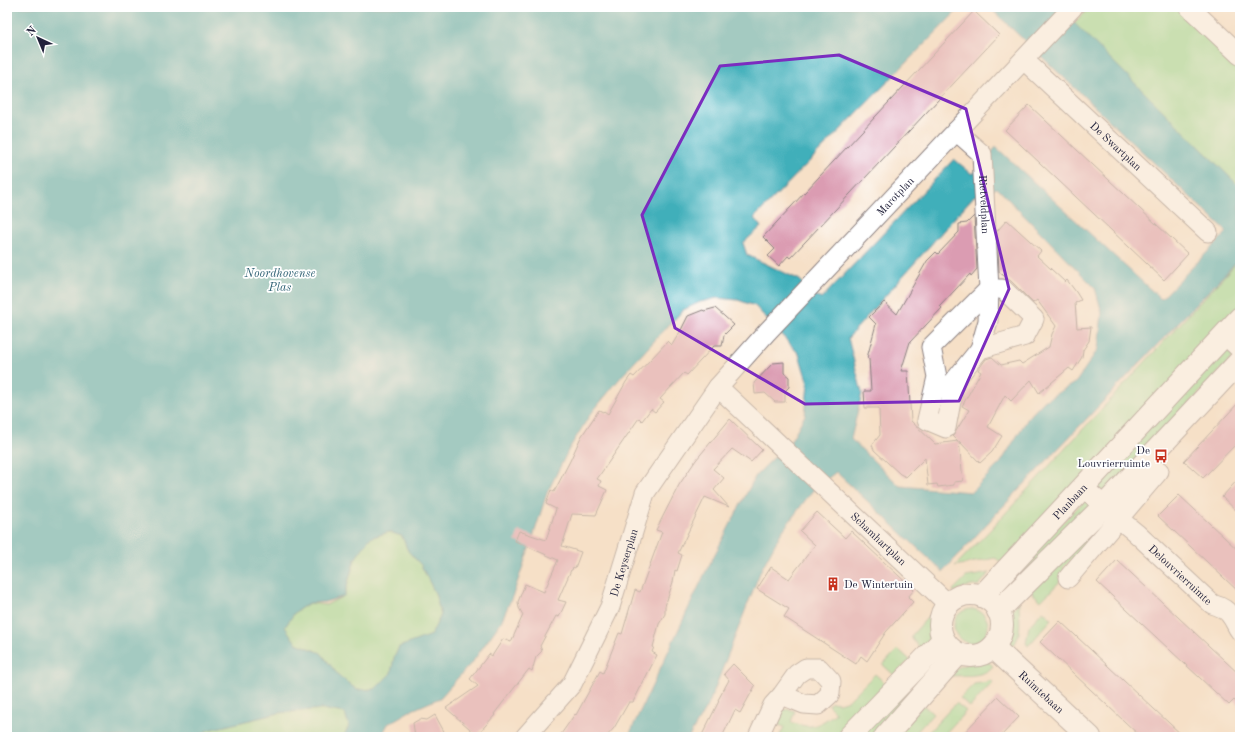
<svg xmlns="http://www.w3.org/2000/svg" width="1247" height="744" viewBox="0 0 1247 744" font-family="'Old Standard TT',serif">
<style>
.green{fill:#95de98;stroke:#5c806a}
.water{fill:#3fafba;stroke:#30687a;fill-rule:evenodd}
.building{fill:#db9cb2}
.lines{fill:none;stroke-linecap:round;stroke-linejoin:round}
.minor-casing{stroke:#8c8181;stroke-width:21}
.tertiary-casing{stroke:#8c8181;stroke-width:24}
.minor{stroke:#fff;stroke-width:19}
.tertiary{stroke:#fff;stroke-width:22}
.marked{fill:none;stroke:#7b2cbf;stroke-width:3;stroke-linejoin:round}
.labels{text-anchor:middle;stroke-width:3.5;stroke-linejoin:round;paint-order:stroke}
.street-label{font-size:11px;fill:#22223b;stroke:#fff}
.poi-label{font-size:11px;fill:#22223b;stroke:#fff;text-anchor:end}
.water-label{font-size:12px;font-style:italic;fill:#2f6174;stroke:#fff}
</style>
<rect width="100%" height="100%" fill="#fff"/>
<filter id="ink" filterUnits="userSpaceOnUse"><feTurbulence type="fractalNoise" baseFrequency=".025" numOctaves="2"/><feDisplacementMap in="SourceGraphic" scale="8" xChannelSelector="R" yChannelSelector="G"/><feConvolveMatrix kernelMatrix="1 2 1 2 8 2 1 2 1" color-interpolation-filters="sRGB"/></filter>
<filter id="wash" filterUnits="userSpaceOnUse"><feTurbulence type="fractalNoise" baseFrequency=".012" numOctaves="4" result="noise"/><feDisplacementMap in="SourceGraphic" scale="16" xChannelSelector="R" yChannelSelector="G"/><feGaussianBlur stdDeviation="0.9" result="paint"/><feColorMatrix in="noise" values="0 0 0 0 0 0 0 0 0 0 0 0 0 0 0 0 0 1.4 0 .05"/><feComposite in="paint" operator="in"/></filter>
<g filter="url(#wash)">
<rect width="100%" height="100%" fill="#f6e0c7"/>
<g class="green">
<path d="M1090,7h85l65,61v119l-166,-163z"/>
<path d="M1240,259v49l-237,255 -8,-5 -40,8 36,-37z"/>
<path d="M1226,349l8,7 -131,139 -7,-6 122,-139z"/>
<path d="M1085,500l8,7 -73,74 -8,-8z"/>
<path d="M1091,527l6,5 -34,36 5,5 -27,28 -12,-11z"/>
<path d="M389,532l13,4 6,15 13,14 14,28 6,22 -10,21 -32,11 -5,11 -3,15 -16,16 -18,1 -19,-15 -17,-22 -25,-10 -11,-16 10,-15 14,-9 17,2 18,-9 11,-37 14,-21z"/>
<path d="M990,573l-11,12 -14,2 -11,5 -1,-2 13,-13z"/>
<path d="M1019,602c0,14 4,32 -6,44l-7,-6 5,-29z"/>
<circle cx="971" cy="626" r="17"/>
<path d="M934,610l1,1 -2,9 -2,17 -8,14 -11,-12v-4z"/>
<path d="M1043,611l9,8 -24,27 -2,-3 3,-17z"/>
<path d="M898,649l12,11 -16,15 -11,-10z"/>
<path d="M986,660l7,6c-9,12 -29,9 -42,10 2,-3 4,-6 6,-8 5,-4 21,-5 29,-8z"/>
<path d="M920,671l8,7 -53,59h-19z"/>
<path d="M875,674l11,10 -50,53h-57l5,-10 -12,-5c5,-11 12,-15 23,-11l-4,11c22,8 26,4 45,-9l-8,-8 4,-3 7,1 10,-3z"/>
<path d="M991,680l2,2 -23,25 -10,-9 14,-14 13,-2z"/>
<path d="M956,703l10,8 -24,26h-18z"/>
<path d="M923,705l10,9 -21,23h-18z"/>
<path d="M322,709l23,4 4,13 -6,11h-148l13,-7 71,-17z"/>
</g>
<path class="water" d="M7,7h954l-207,211 7,9 -18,16 4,12 53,25 15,15 6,4 133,-140 18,15 19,-11v-10l5,-6 165,152 66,-67 -238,-225h69l182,180v71l-244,256 -53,58 -107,-100 -23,18 -32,43 -20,37 -51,131 -21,36h-61l77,-164 51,-98 34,-33 15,-27 3,-31 -9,-30 -44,-48 -17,-6 -21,-2 -17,4 -17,8 -61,66 -32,39 -21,34 -22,44 -13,41 -21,61 -12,27 -27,38 -34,38 -30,13 -22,13 -7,13h-38l6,-11 -4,-13 -23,-4 -43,4 -71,17 -13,7h-188zM997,188l98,100 7,25 -4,36 -22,33 -32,19 -16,17 -27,44 -30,30 -71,-6 -49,-47 11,-46 -14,-55 126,-142zM389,532l13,4 6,15 13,14 14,28 6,22 -10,20 -32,12 -5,11 -3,15 -16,16 -18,1 -19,-15 -17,-22 -25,-10 -11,-16 10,-15 14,-9 16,-1 19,-6 11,-37 15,-21z"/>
<g id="blocks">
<g class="building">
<path d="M974,11l25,24 -209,223 -2,-2 -9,10 -11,-10 7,-7 -12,-12z"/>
<path d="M1029,105l159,149 -24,26 -159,-150z"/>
<path d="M974,216l3,53 -6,7 -1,-2 -30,32 2,2 -32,34 -9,29h7l3,50 24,23 23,-3 -5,-5 16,-26 -7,-4 19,-34 -3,-2 8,-11 6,-2 9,8 18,-4 3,3 27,-17 3,-13 4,-8 -19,-26 -4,3 -22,-22 -12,-9 -2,-41 10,-11 34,31 -4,5 28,26 2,-2 9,12 5,8 -6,3 2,25 14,-1 -2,14 -6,9 -1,7 -9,14 -4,-3 -30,25 -8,-13 -20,21 -6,-6 -17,32 14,9 -10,16 -12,11 -21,-22 4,40 -9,1v3l-16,2 -1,-3 -9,1 -3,-27 -19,19 -6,-3 -26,-24 -2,-5 8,-10 -1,-27h-14l-1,-17h7l-2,-32 -2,-1 9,-34 -7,-7 15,-15 13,12 30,-53 9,-9 2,2 21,-22v-8l8,-1z"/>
<path d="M715,308l19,17 -10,10 -2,11h-8l-27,29 -3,-2 -24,26 4,3 -9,10 -4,-3 -9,12 -3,-3 -42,61 4,2 -2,5 8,4 -11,25 -24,-1 -10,32 19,6 -6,16 -2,-1 -1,3h-1l-13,30 8,2 -7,15 -3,-1 -16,30 2,5 -6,6 -4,14 -3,-2 -35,45 1,1 -18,20 -31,-27 32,-22 -8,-7 19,-25 3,2 11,-17 8,3 12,-27 -4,-7 -1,-6 7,-18 19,8 14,-32 -43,-19 4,-10 27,9 10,-31 -10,-5 5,-14 3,2 16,-31 11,-24 18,-27 4,2 1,-1 4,3 18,-32 5,-7 3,2 34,-36 4,4 9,-15 7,-14 15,-6 1,1z"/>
<path d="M784,362v11l5,4v10l-4,4v11h-10l-10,-9 -10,1 -1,-11 19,-20z"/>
<path d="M1240,401v39l-37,38 -19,-17z"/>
<path d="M730,419l32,31 -11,12 -19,-13 -19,20 11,9 -10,12 15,17 -24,-10 -27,56 4,2 -5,16 -2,-1 -2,12 -8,24v8l-6,10 -6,23h1l-2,5 5,3 -24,47h-4l-15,26 -8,9h-47l16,-23 1,1 24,-44 3,2 16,-40 3,1 13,-44 5,2 22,-60 -6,-2 23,-45 17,-25z"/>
<path d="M1240,477v37l-18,-17z"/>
<path d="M1179,495l61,57v41l-82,-77z"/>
<path d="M817,512l28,26 6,-7 63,59 -6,7 5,5 -27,30 -19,29 -6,-5 -5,8 -72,-47 5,-8 -32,-20 14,-22 18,12 26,-34 -15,-14z"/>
<path d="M1117,560l123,115v31l-6,-6 -5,5 -132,-123z"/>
<path d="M1060,621l64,60 60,56h-43l-101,-95z"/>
<path d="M733,664l22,22 -15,27 -5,-3 -13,27h-21l18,-36 -1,-1 11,-20 -5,-6z"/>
<path d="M998,697l21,20 -19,20h-40z"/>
<path d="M435,715l12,22h-32l-2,-14 7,-4 7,1z"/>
</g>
</g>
</g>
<g filter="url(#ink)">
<use href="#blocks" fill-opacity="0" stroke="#8c8181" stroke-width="1"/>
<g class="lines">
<g class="minor-casing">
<g id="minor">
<path d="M1189,7l51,48"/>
<path id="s1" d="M1024,60l184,172"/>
<path id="s2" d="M956,131l26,23 7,135 -1,32 -8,28"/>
<path d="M989,289h14l31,30 -9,17 -45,13 -25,31 -9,48 -19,-8 10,-43 -6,-30z"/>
<path d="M1225,335l15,14"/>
<path id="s3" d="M718,387l230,217"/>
<path id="s4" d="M1083,487l36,32 17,14 76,71c7,2 15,5 19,12 4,5 5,10 9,15"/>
<path d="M1068,578l91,-107"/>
<path id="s5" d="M525,737l47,-53 38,-77 35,-114 73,-106 49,-55 306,-325"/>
<path d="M758,737l15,-32 9,-10 15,-21 9,-6h13l12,13 -1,13 -12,11 -14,-1 -22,-9"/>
</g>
</g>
<g class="tertiary-casing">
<g id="tertiary">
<circle cx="971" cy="625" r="31"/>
<path id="s6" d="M982,596l258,-278"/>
<path d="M998,611l106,-105 136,-145"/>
<path id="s7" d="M993,647l97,90"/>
<path d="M849,737l94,-97"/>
<path d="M885,737l73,-83"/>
</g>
</g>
<use href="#minor" class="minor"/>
<use href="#tertiary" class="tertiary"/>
</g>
</g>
<path d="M0 0H1247V744H0ZM839,55l127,54 43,180 -50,112 -154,3 -130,-76 -33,-113 78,-149z" fill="#f6e0c7" fill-opacity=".55" fill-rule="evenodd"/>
<path class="marked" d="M839,55l127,54 43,180 -50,112 -154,3 -130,-76 -33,-113 78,-149z"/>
<defs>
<g id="bus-bare" transform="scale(1.08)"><path d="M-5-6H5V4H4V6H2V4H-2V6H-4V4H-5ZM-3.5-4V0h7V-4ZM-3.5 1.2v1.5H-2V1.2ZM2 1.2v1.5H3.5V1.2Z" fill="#c8321e" stroke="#fff" stroke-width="2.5" paint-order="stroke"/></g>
<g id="building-bare" transform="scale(1.08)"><path d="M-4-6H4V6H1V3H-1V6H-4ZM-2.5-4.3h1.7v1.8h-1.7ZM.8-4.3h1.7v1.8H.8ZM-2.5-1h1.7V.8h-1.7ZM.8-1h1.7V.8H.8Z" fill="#c8321e" stroke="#fff" stroke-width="2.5" paint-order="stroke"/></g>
</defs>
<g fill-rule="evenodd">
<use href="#bus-bare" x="1161" y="456"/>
<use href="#building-bare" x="833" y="584"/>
</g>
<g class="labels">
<g class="street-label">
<text dy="4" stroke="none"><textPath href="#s1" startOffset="126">De Swartplan</textPath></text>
<text dy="4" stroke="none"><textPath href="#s5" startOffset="665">Marotplan</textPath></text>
<text dy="4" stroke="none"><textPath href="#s2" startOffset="85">Rietveldplan</textPath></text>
<text dy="4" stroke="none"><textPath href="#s6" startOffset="129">Planbaan</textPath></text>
<text dy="4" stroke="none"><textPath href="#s3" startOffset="221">Schamhartplan</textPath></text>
<text dy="4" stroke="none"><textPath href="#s5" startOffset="203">De Keyserplan</textPath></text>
<text dy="4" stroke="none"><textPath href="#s4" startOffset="131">Delouvrierruimte</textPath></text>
<text dy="4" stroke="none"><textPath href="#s7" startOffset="66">Ruimtebaan</textPath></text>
</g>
<g class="poi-label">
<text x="1150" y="454">De<tspan x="1150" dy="13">Louvrierruimte</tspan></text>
<text x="844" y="588" text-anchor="start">De Wintertuin</text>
</g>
<g class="water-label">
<text x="280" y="277">Noordhovense<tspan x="280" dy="14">Plas</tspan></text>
</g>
</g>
<rect width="1247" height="744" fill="none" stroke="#fff" stroke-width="24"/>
<g transform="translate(38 38) rotate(316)" stroke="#ffffff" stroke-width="3" paint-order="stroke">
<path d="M0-3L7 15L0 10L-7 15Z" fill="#22223b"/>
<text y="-6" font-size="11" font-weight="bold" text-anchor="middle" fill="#22223b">N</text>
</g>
</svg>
